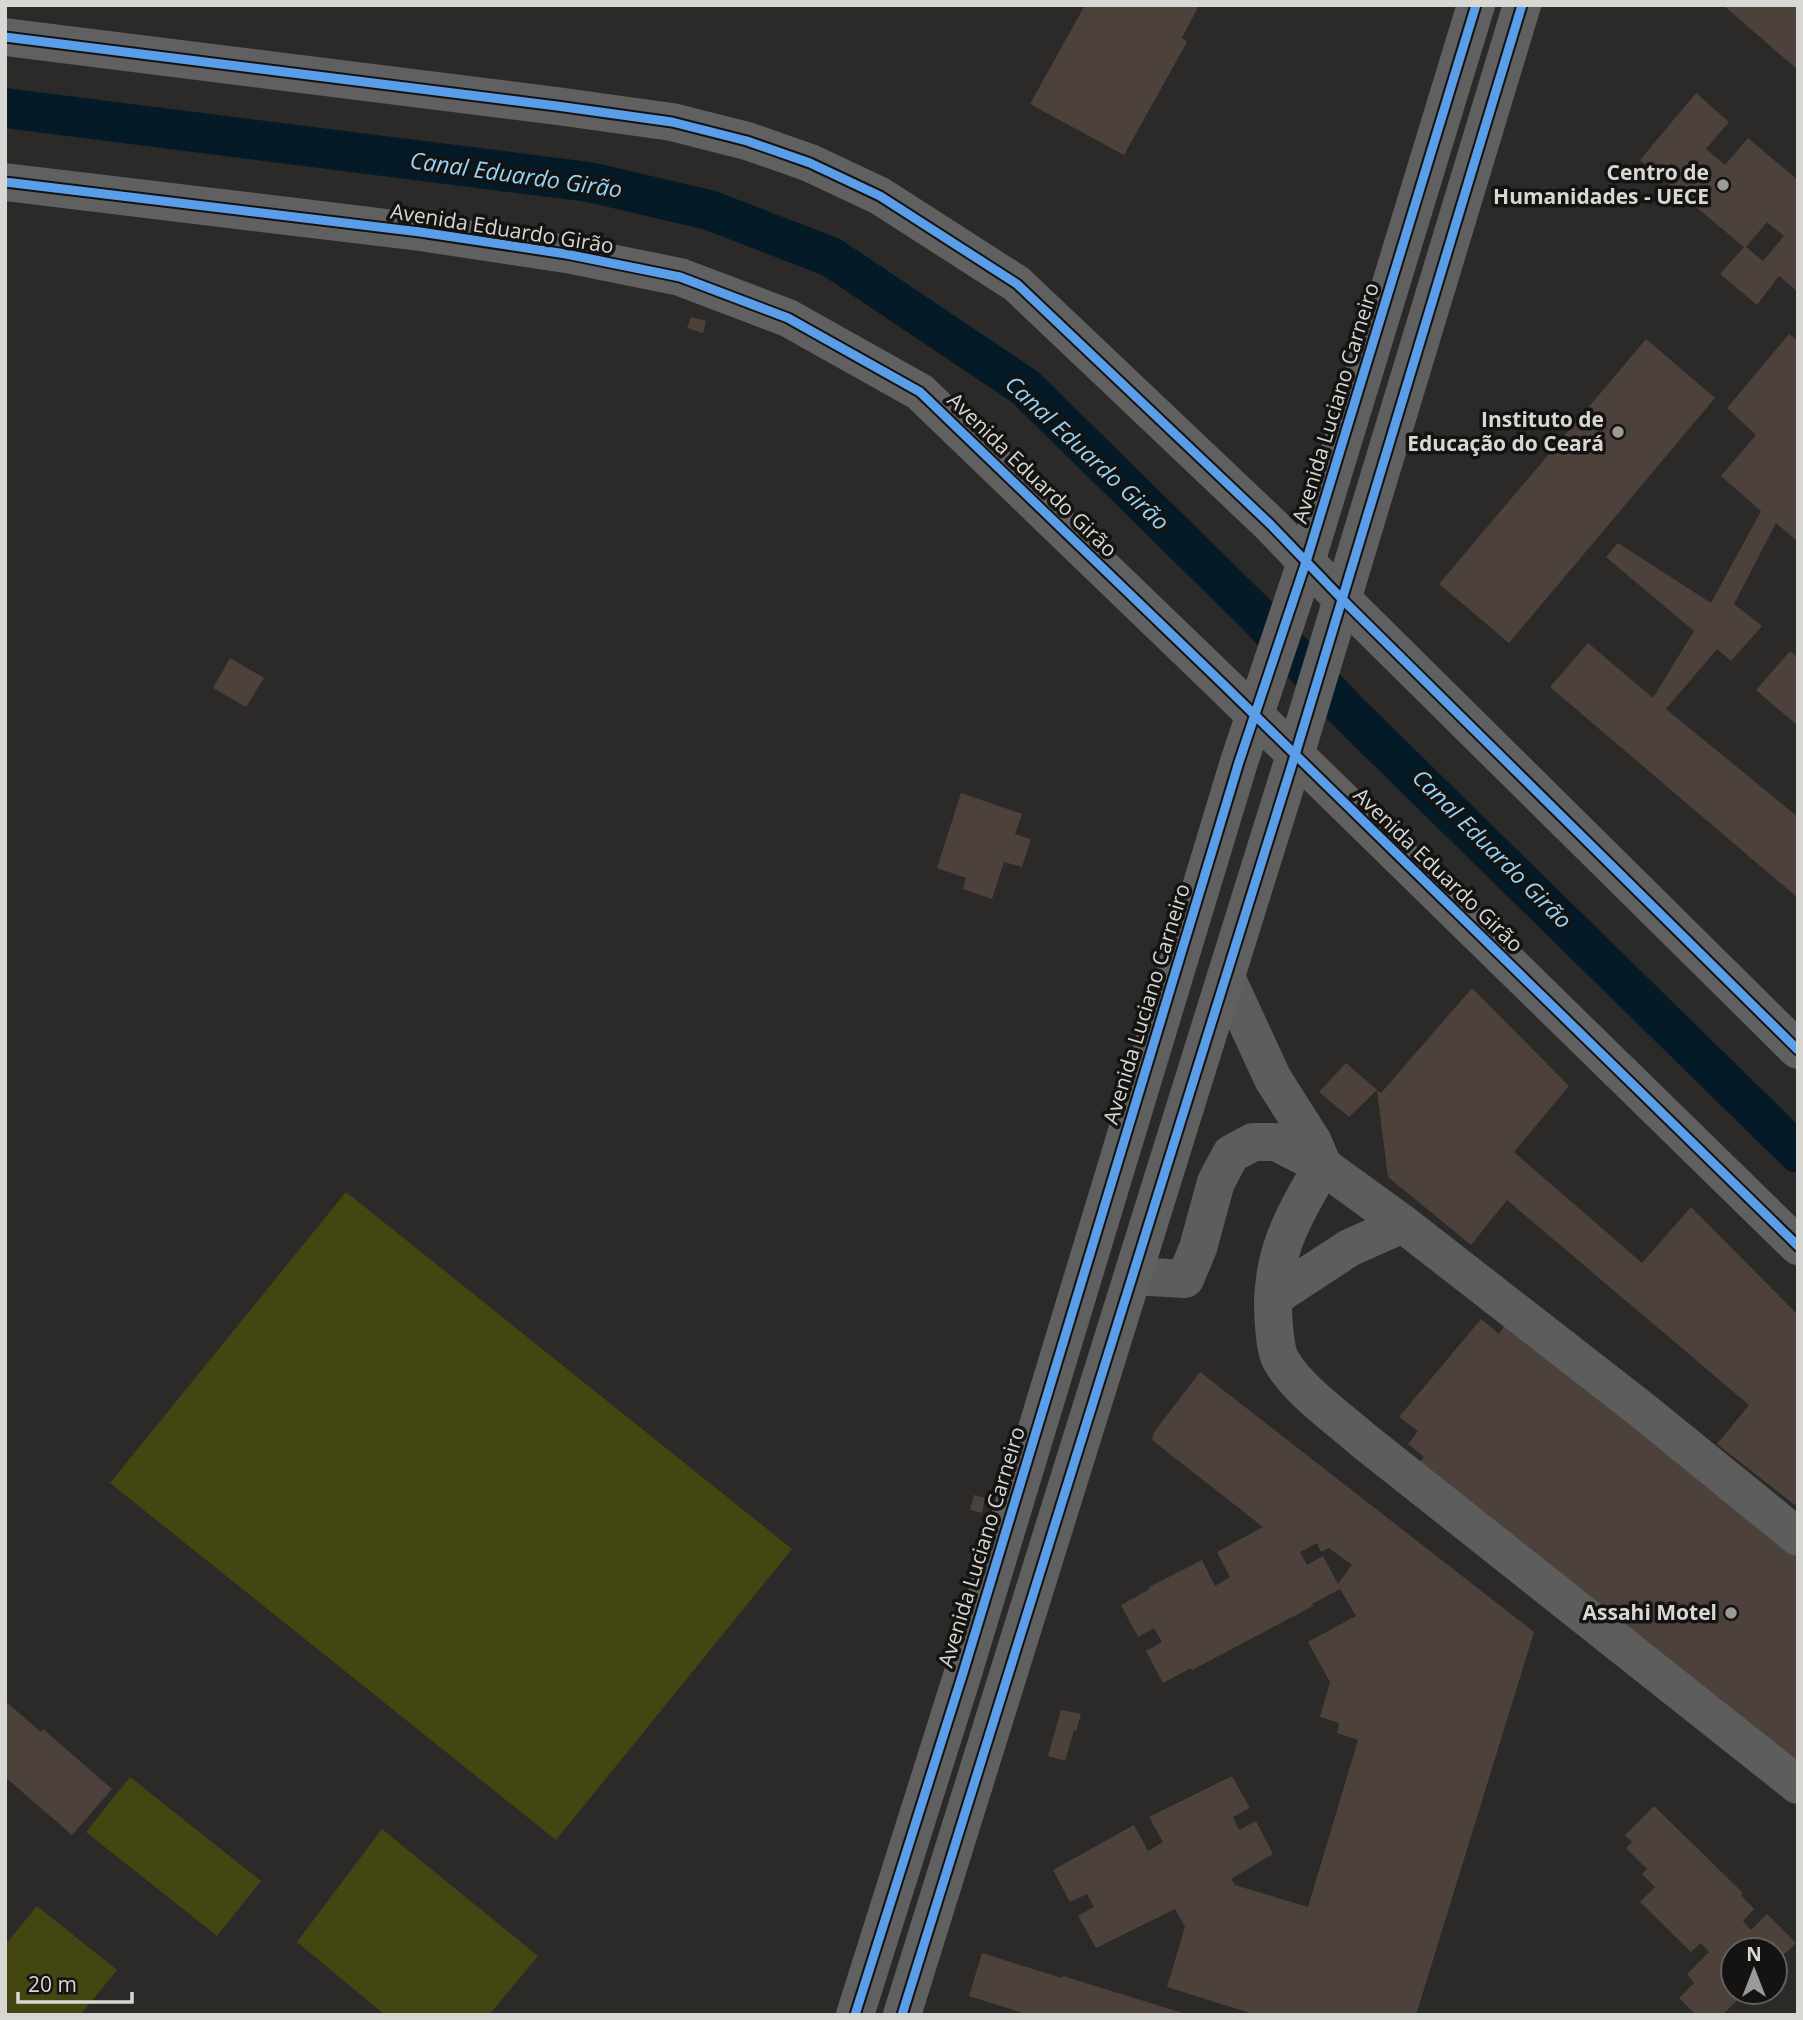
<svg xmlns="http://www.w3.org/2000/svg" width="1803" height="2020" viewBox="0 0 1803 2020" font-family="'Open Sans',sans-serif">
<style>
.green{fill:#444611}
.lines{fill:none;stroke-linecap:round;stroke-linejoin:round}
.canal{stroke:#041b27;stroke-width:40}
.building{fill:#4d413b;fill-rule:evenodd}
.minor{stroke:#5d5d5e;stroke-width:38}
.major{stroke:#5f605f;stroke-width:38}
.cycleway-casing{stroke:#141311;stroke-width:13}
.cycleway{stroke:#5a9eea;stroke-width:9}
.poi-dot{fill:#9b9a98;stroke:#141311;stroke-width:2.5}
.labels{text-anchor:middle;stroke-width:7;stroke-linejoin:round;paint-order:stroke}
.poi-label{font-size:21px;font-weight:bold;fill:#d7d7d4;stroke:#141311;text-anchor:end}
.street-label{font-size:21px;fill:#d7d7d4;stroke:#141311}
.water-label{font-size:23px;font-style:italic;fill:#95d4f9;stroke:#141311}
</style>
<rect width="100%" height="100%" fill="#2b2a28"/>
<g class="green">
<path d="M346,1192l446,357 -236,291 -446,-357z"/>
<path d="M130,1777l131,104 -44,55 -131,-104z"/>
<path d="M382,1829l156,127 -49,59h-104l-88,-73z"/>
<path d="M37,1906l80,64 -37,45h-75v-70z"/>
</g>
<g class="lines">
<path class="canal" d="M5,108l584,74 120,28 122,47 194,130 229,225 93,99 451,442"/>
</g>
<g class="building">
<path d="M1085,5h114l-17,33 5,4 -63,113 -94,-51z"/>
<path d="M1723,5h75v65z"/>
<path d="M1696,93l33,29 -23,27 19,16 23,-27 50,42v112l-19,-16 -22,29 -37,-31 24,-27 -104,-87zM1767,222l17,14 -21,25 -17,-14z"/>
<path d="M691,317l15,4 -3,12 -16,-5z"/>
<path d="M1789,334l9,7v201l-22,-19 -42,81 28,22 -31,35 -14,-12 -51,60 132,108v81l-248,-211 38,-44 65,55 41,-67 -88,-74 12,-14 93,60 50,-92 -40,-35 35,-41 -29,-27z"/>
<path d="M1646,339l69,59 -206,245 -70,-59z"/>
<path d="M1790,651l8,6v69l-42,-36z"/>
<path d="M230,658l34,20 -18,29 -33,-19z"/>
<path d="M961,793l61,21 -7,20 16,5 -9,28 -18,-5 -12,37 -29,-10 3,-11 -29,-10z"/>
<path d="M1472,988l97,98 -55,66 128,111 49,-56 107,108v187l-3,3 -78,-61 32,-39 -242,-205 -36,45 -83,-68 -11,-87 4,3z"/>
<path d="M1346,1063l31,27 -28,27 -30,-25z"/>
<path d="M1481,1319l18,15 8,-12 291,221v226l-380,-305 6,-7 -16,-13 10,-13 -19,-14z"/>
<path d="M1200,1372l334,260 -118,383h-160l-89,-28 18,-60 -10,-18 -79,39 -18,-32 16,-9 -7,-13 -17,8 -17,-32 81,-45 14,26 15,-9 -14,-25 83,-41 18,32 -17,9 6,13 17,-9 17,33 -42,25 4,6 73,22 50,-167 -21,-7 2,-10 -19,-6 10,-35 -22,-40 48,-26 -16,-27 -28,15 1,2 -121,64 -1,-2 -28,15 -17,-32 16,-9 -8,-14 -16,9 -17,-32 29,-16 -1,-2 53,-27 13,26 15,-9 -13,-25 46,-25 -111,-87 2,-8zM1317,1543l4,9 8,-4 23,17 -14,19 -15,-28 -16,9 -7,-13z"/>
<path d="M974,1495l11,3 -3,15 -12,-3z"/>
<path d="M5,1701l36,31 2,-3 69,60 -40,46 -67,-58z"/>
<path d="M1061,1710l20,4 -5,17 -2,-1 -9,31 -17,-5z"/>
<path d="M1654,1806l89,87 -2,2 13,14 -11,12 8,9 16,-16 29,29 -21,20v-13h-42v42h13l-24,23h-26l-17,-17 15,-15 -7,-9 22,-22 -8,-9 -10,9 -51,-50 15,-15 -13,-13 5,-5 -21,-21 6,-6 -7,-7z"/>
<path d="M982,1953l80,25 1,-2 126,39h-160l-60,-19z"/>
</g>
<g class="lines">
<g class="minor">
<path d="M1226,977l47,102 40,63 10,24 80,58 239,186 156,127"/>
<path d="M1133,1276l52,3 13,-31 18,-66 15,-28 22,-12h23l47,24c-33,54 -55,95 -49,160 1,11 2,27 8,36 16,28 56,56 81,78l435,345"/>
<path d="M1273,1298l76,-50 54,-24"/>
</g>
<g class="major">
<path d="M5,37l552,69 115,16 75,19 63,22 70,33 137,88 254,241 70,73 457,452"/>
<path d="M5,182l415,50 146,22 114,23 108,41 132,74 302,291 576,563"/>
<path d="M855,2015l108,-342 276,-911 67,-200 170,-557"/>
<path d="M902,2015l393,-1260 227,-750"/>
</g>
<g class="cycleway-casing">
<g id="cycleway">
<path d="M5,37l552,69 115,16 75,19 63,22 70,33 137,88 254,241 70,73 457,452"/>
<path d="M5,182l415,50 146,22 114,23 108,41 132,74 302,291 576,563"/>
<path d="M855,2015l108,-342 276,-911 67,-200 170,-557"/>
<path d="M902,2015l393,-1260 227,-750"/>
</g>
</g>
<use href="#cycleway" class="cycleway"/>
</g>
<g class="poi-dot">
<circle cx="1723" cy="185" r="7"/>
<circle cx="1618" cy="432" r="7"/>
<circle cx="1731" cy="1613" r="7"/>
</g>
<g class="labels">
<g class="poi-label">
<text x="1709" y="180">Centro de<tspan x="1709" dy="24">Humanidades - UECE</tspan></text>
<text x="1604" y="427">Instituto de<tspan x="1604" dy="24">Educação do Ceará</tspan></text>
<text x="1717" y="1620">Assahi Motel</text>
</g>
<g class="street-label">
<text transform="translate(502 229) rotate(9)" y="7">Avenida Eduardo Girão</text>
<text transform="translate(1336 403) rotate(-73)" y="7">Avenida Luciano Carneiro</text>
<text transform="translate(1032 475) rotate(44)" y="7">Avenida Eduardo Girão</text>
<text transform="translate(1438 870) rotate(44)" y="7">Avenida Eduardo Girão</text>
<text transform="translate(1147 1004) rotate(-73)" y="7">Avenida Luciano Carneiro</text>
<text transform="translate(982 1547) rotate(-73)" y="7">Avenida Luciano Carneiro</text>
</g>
<g class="water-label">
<text transform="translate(516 175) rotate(8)" y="8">Canal Eduardo Girão</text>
<text transform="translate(1087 453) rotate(43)" y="8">Canal Eduardo Girão</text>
<text transform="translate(1492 849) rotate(45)" y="8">Canal Eduardo Girão</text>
</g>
</g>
<rect width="1803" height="2020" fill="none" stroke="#d7d7d4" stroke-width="14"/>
<g transform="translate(1754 1971)"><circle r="33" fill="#141311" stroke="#62615f" stroke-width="2"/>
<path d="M0-5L12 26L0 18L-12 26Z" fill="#9b9a98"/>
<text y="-10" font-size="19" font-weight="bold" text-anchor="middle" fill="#d7d7d4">N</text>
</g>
<path d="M18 1992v10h114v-10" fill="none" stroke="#d7d7d4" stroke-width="3.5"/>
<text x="28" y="1992" font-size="21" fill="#d7d7d4" stroke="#141311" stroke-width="5" paint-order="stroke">20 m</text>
</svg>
